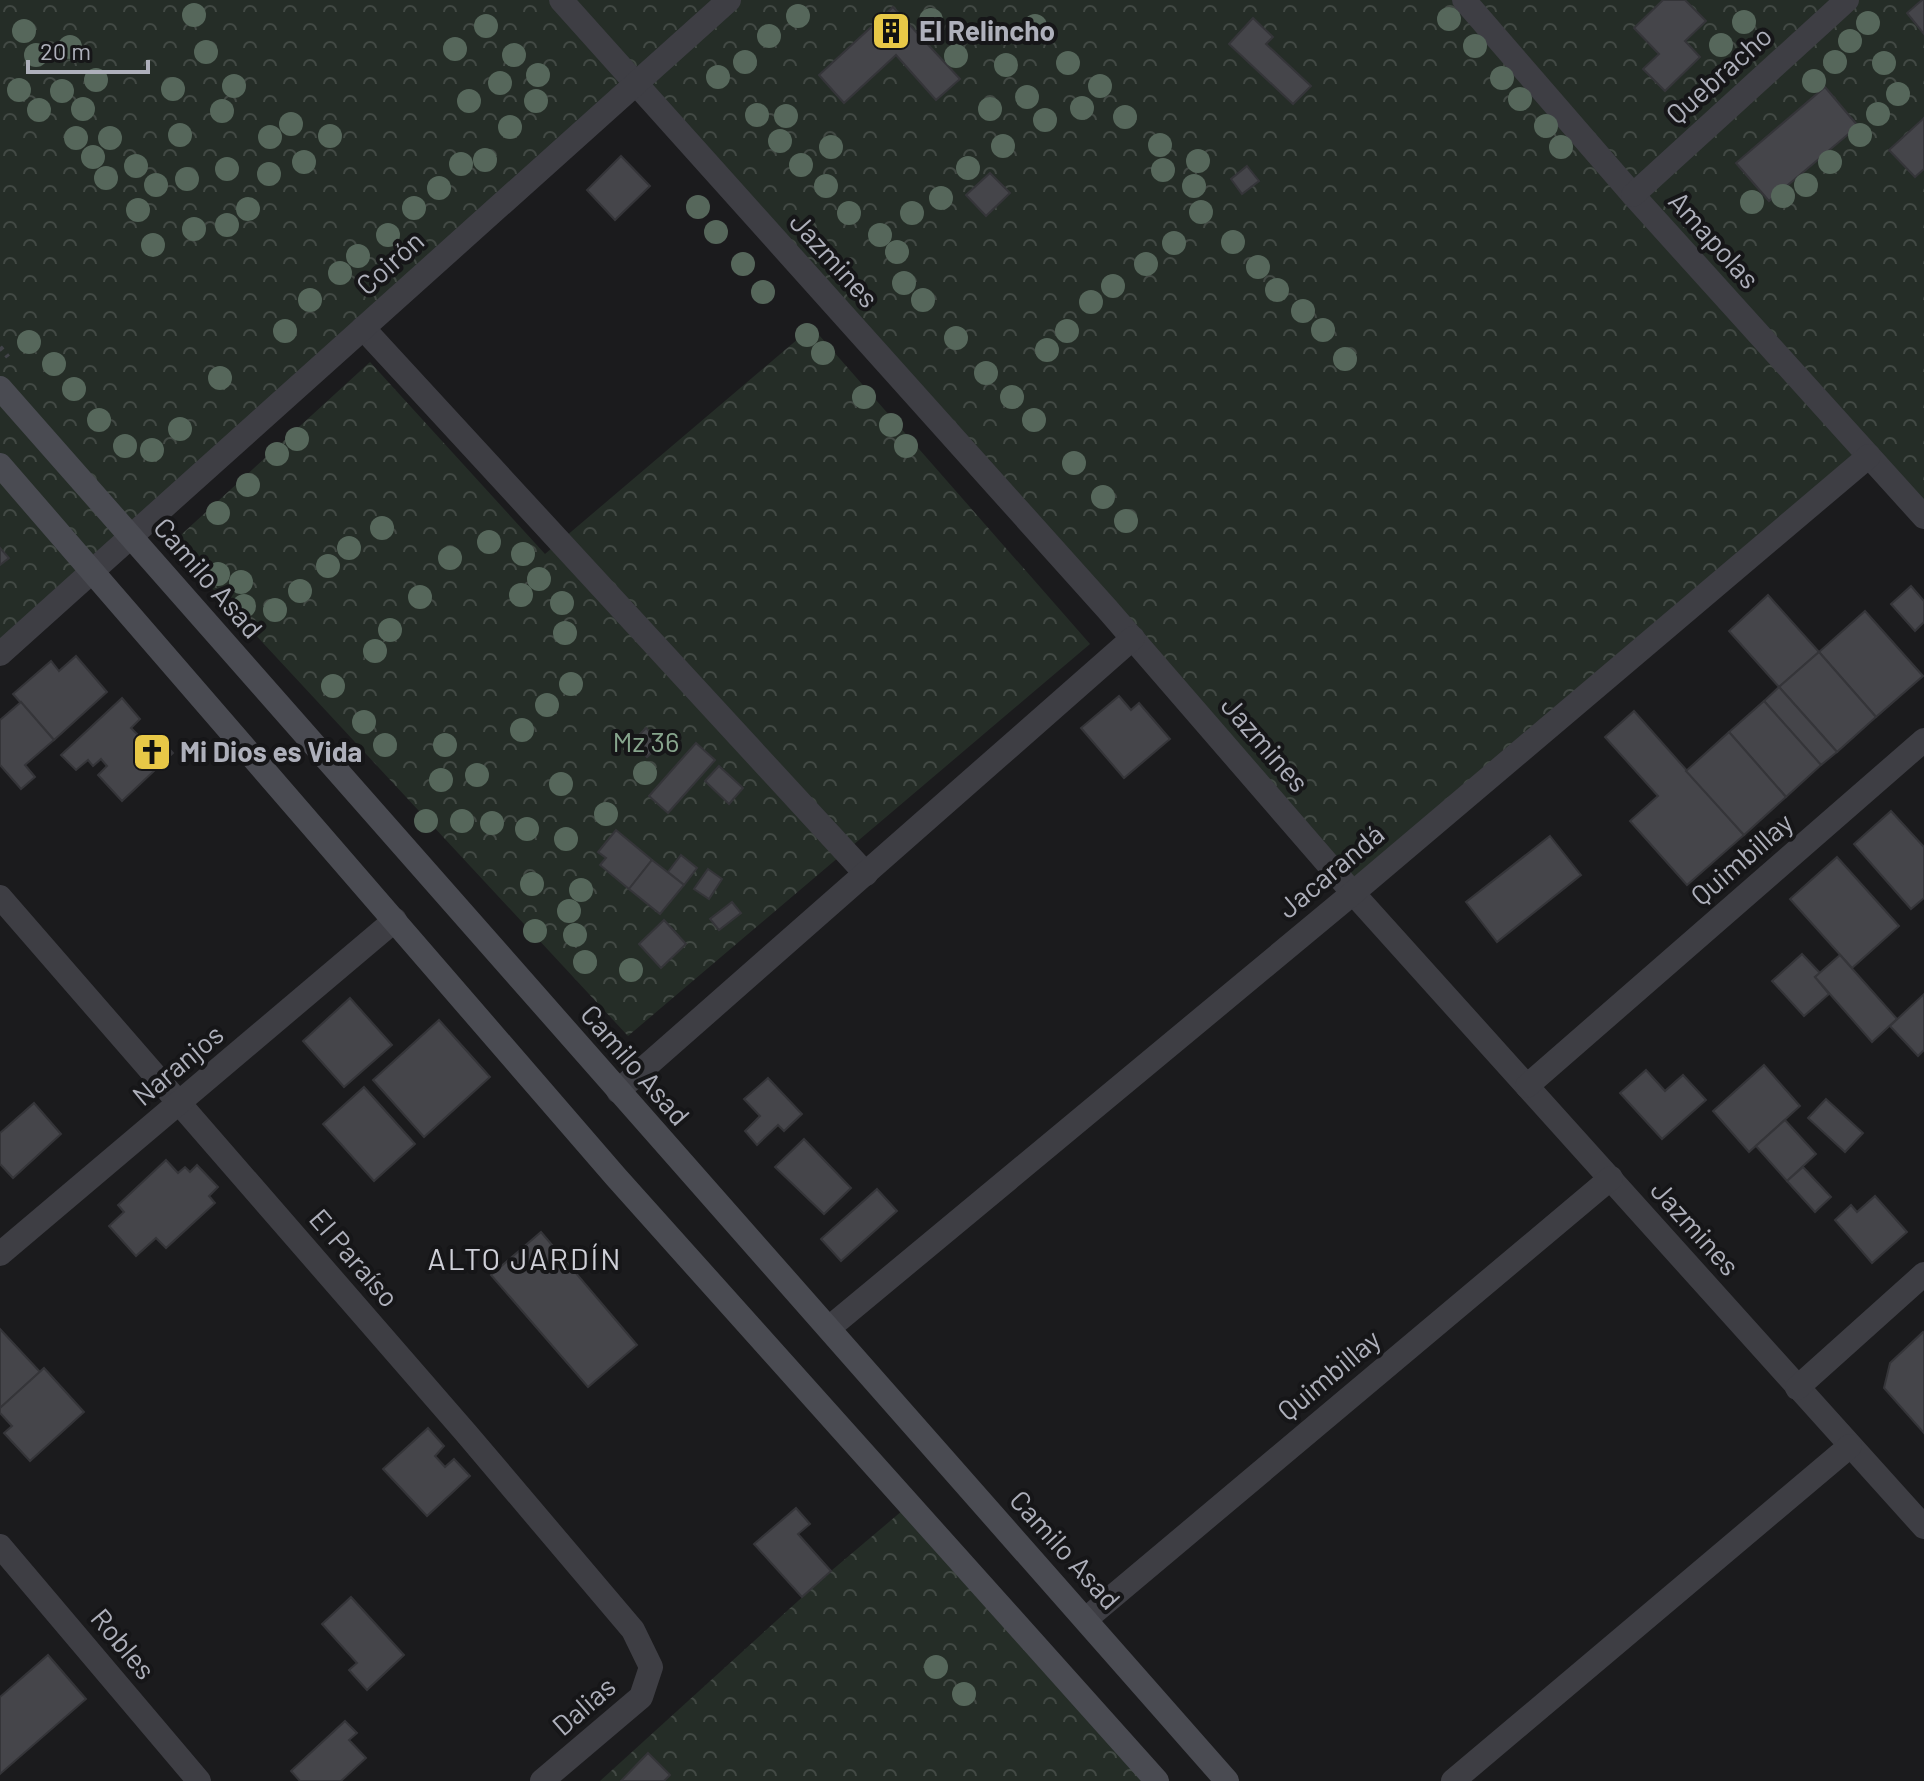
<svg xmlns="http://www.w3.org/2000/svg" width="1924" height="1781" viewBox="0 0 1924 1781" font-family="Barlow,sans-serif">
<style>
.forest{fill:url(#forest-crowns)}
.building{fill:#45454a;stroke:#353539;stroke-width:2}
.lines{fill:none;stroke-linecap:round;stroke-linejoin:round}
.path{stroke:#424349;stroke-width:5;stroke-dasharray:4 6;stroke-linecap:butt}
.street{stroke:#3e3e44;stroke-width:24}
.secondary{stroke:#4a4b52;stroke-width:24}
.tree{fill:#56675b}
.labels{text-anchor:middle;stroke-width:8;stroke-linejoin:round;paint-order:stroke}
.poi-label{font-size:28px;font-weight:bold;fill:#aeb0bb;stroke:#161618;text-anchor:start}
.street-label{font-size:28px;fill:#aeb0bb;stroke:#161618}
.park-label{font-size:28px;fill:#87a58d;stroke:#161618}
.neighbourhood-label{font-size:30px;letter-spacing:2px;fill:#cfd0d8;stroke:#161618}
</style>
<defs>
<pattern id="forest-crowns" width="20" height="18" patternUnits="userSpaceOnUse" patternTransform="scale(2)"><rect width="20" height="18" fill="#252d27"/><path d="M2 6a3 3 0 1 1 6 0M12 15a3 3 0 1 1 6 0" fill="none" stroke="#424944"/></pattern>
</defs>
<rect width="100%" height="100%" fill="#1b1b1d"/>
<g class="forest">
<path d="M0,0h1924v517l-55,-61 -516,437 -718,-810 -635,571z"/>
<path d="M812,327l278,317 -462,392 -457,-492 199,-182 175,192z"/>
<path d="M909,1505l248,276h-557l231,-210z"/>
</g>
<g class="building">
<path d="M1663,0h22l21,21 -21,20 15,16 -35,34 -22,-22 16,-15 -25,-26z"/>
<path d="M1922,0h2v34l-17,-21z"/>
<path d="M893,7l67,72 -24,21 -40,-45 -52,48 -25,-28z"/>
<path d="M1253,18l20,19 -7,7 45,42 -18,18 -64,-60z"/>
<path d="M1825,87l33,39 -89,75 -33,-38z"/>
<path d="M1924,118v51l-9,8 -26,-27z"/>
<path d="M621,156l29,30 -35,34 -28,-30z"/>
<path d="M1247,166l12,15 -17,13 -11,-15z"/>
<path d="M990,173l20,20 -24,23 -20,-21z"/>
<path d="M0,548l9,10 -9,7z"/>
<path d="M1911,586l13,15v21l-9,9 -24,-27z"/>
<path d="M1768,595l51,57 -40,35 -50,-56z"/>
<path d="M1865,611l58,65 -47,41 -57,-65z"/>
<path d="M1819,652l57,65 -39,35 -58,-65z"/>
<path d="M76,656l31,36 -53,48 -41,-46 38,-33 8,10z"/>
<path d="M1779,687l58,65 -16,13 -57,-64z"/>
<path d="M1119,696l12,14 8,-7 31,36 -46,39 -43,-50z"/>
<path d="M122,698l18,21 -9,9 14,14 10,-8 18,19 -51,48 -24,-26 9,-9 -6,-7 -8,7 -5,-6 -12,10 -15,-15z"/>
<path d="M1764,701l57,64 -35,32 -57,-65z"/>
<path d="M21,702l33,38 -29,25 10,12 -14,12 -21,-24v-45z"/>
<path d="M1634,711l110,124 -57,50 -57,-64 28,-25 -53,-59z"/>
<path d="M646,728l16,15 -15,14 -14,-16z"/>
<path d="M1729,732l57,65 -42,38 -58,-64z"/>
<path d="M696,743l19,17 -47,53 -19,-17z"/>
<path d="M719,766l24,22 -14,16 -24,-23z"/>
<path d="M1891,811l33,36v51l-13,11 -57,-65z"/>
<path d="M616,830l36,30 -23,29 -29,-24 6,-7 -8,-6z"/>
<path d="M1550,836l31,39 -84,67 -31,-40z"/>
<path d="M681,855l16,13 -13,17 -16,-13z"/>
<path d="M1837,857l62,69 -47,42 -62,-69z"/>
<path d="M652,860l32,25 -24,29 -31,-25z"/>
<path d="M708,869l14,10 -13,20 -15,-10z"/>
<path d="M732,902l9,11 -22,17 -9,-11z"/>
<path d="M664,920l22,24 -25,24 -22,-24z"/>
<path d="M1802,954l18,19 -5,4 14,17 -25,22 -32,-35z"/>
<path d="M1840,955l57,64 -25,23 -57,-65z"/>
<path d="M1924,994v56l-6,6 -28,-30z"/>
<path d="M350,998l42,47 -48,42 -41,-46z"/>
<path d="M439,1020l51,57 -66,60 -51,-57z"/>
<path d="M1764,1065l36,41 -51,46 -36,-41z"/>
<path d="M1646,1070l19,21 18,-16 23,25 -44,39 -42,-46z"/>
<path d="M768,1078l34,36 -18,17 -6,-6 -21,20 -12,-14 15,-15 -16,-17z"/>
<path d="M364,1087l51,57 -41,37 -51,-57z"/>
<path d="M1826,1099l37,34 -18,19 -37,-34z"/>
<path d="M34,1103l27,31 -48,44 -13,-14v-31z"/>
<path d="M1785,1120l31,34 -29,27 -31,-35z"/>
<path d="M804,1139l47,49 -27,26 -49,-47z"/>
<path d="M166,1160l12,13 7,-6 5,5 7,-7 21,22 -9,9 6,7 -49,45 -10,-10 -20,18 -27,-30 15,-14 -6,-7z"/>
<path d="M1803,1167l28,30 -16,15 -28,-31z"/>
<path d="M877,1189l20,22 -56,50 -20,-22z"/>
<path d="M1875,1196l32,36 -35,31 -37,-43 16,-15 6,7z"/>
<path d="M541,1232l96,113 -49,42 -97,-112z"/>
<path d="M0,1329l40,43 -40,36z"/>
<path d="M1923,1332l1,1v100l-40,-45 6,-25z"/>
<path d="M44,1368l40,44 -54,49 -26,-28 8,-7 -12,-13v-5z"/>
<path d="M428,1428l16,18 -9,10 10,11 9,-8 16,17 -43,40 -44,-47z"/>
<path d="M796,1508l14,16 -12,10 33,37 -29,26 -48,-53z"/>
<path d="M351,1597l53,58 -37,35 -18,-20 8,-7 -35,-39z"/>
<path d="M48,1655l38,44 -86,75v-77z"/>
<path d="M345,1721l12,12 -8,7 17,18 -25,23h-41l-9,-10z"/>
<path d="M648,1753l22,22 -6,6h-43z"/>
</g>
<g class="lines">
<path class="path" d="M0,347l8,10"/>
<g class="street">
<path d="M561,0l547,610 245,283 571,634"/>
<path d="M1464,0l169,195 291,322"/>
<path d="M1633,195l214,-195"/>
<path d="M363,328l503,546"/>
<path d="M0,654l729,-654"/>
<path d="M0,897l466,536 167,197 18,37 -10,30 -99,84"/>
<path d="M1527,1086l397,-346"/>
<path d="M618,1091l515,-453"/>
<path d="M0,1254l395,-334"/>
<path d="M829,1328l524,-435 516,-437"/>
<path d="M1797,1388l127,-114"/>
<path d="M0,1546l199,235"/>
<path d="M1086,1619l525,-441"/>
<path d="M1453,1781l397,-335"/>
</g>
<g class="secondary">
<path d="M0,388l1227,1393"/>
<path d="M0,465l616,712 541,604"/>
</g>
</g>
<g class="tree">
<circle cx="194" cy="15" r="12"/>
<circle cx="798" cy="16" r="12"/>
<circle cx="1449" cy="19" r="12"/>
<circle cx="931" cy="20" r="12"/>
<circle cx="1744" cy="22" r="12"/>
<circle cx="1868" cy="23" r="12"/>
<circle cx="486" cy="26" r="12"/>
<circle cx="1035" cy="26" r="12"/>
<circle cx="24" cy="31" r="12"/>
<circle cx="769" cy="36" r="12"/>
<circle cx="1850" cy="41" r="12"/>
<circle cx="1721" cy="45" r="12"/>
<circle cx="1475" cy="46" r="12"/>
<circle cx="70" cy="47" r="12"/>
<circle cx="455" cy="49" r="12"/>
<circle cx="206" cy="52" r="12"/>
<circle cx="36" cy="55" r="12"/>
<circle cx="514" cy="55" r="12"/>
<circle cx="956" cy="56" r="12"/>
<circle cx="745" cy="62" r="12"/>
<circle cx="1835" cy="62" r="12"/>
<circle cx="1068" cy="63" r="12"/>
<circle cx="1884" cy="63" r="12"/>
<circle cx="1006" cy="65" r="12"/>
<circle cx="538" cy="75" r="12"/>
<circle cx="718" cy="77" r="12"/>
<circle cx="1502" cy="78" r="12"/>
<circle cx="96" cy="80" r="12"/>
<circle cx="1814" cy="81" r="12"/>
<circle cx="500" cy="83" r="12"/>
<circle cx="234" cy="86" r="12"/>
<circle cx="1100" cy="86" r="12"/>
<circle cx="173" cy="89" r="12"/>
<circle cx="19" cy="90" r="12"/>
<circle cx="62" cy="91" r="12"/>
<circle cx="1898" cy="94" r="12"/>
<circle cx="1027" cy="97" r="12"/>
<circle cx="1520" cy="99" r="12"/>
<circle cx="469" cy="101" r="12"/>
<circle cx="536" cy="101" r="12"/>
<circle cx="1082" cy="108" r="12"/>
<circle cx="83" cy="109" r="12"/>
<circle cx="990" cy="109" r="12"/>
<circle cx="39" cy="110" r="12"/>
<circle cx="222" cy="111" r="12"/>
<circle cx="1878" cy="114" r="12"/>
<circle cx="757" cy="115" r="12"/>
<circle cx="786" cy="116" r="12"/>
<circle cx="1125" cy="117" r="12"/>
<circle cx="1045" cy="120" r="12"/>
<circle cx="291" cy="124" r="12"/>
<circle cx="1546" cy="126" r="12"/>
<circle cx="510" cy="127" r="12"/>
<circle cx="180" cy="135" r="12"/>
<circle cx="1860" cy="135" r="12"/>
<circle cx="330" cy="136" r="12"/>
<circle cx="270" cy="137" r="12"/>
<circle cx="76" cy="138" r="12"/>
<circle cx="110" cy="138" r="12"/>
<circle cx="780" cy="141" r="12"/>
<circle cx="1160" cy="145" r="12"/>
<circle cx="1003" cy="146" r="12"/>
<circle cx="831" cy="147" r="12"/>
<circle cx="1561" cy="147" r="12"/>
<circle cx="93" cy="157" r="12"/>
<circle cx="485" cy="160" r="12"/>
<circle cx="1198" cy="161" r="12"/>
<circle cx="304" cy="162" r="12"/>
<circle cx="1830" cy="162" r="12"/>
<circle cx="461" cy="164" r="12"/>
<circle cx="801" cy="165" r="12"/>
<circle cx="136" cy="166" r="12"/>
<circle cx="968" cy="168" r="12"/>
<circle cx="227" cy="169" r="12"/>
<circle cx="1163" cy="170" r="12"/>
<circle cx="269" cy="174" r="12"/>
<circle cx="106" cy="178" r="12"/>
<circle cx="187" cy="179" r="12"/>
<circle cx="156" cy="185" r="12"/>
<circle cx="1806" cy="185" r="12"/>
<circle cx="826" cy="186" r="12"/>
<circle cx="1194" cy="186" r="12"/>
<circle cx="439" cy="188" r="12"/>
<circle cx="1783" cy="196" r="12"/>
<circle cx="941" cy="198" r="12"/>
<circle cx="1752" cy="202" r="12"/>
<circle cx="698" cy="207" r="12"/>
<circle cx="414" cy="208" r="12"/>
<circle cx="248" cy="209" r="12"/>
<circle cx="138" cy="210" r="12"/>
<circle cx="1201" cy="212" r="12"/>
<circle cx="849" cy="213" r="12"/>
<circle cx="912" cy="213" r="12"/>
<circle cx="227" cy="225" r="12"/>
<circle cx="194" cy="229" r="12"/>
<circle cx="716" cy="232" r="12"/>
<circle cx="388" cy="235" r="12"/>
<circle cx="880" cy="235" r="12"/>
<circle cx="1233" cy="242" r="12"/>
<circle cx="1174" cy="243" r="12"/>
<circle cx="153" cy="245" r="12"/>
<circle cx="897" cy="252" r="12"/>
<circle cx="358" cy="256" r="12"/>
<circle cx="743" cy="264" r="12"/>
<circle cx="1146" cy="264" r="12"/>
<circle cx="1258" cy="267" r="12"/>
<circle cx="340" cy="273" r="12"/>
<circle cx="904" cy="283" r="12"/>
<circle cx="1113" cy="286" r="12"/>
<circle cx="1277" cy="290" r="12"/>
<circle cx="763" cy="292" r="12"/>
<circle cx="310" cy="300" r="12"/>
<circle cx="923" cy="300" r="12"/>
<circle cx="1091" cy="302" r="12"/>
<circle cx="1303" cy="311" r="12"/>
<circle cx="1323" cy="330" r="12"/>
<circle cx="285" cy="331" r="12"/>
<circle cx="1067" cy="331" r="12"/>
<circle cx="807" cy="335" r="12"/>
<circle cx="956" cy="338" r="12"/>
<circle cx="29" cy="342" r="12"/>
<circle cx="1047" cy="350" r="12"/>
<circle cx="823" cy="353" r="12"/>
<circle cx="1345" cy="359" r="12"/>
<circle cx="54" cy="364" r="12"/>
<circle cx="986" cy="373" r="12"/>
<circle cx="220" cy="378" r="12"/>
<circle cx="74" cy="389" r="12"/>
<circle cx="864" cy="397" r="12"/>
<circle cx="1012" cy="397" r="12"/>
<circle cx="99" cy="420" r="12"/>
<circle cx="1034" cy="420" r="12"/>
<circle cx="891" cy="425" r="12"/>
<circle cx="180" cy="429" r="12"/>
<circle cx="297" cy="439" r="12"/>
<circle cx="125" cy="446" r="12"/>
<circle cx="906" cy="446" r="12"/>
<circle cx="152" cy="450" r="12"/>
<circle cx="277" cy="454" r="12"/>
<circle cx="1074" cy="463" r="12"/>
<circle cx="248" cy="485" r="12"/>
<circle cx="1103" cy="497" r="12"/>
<circle cx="218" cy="513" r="12"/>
<circle cx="1126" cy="521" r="12"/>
<circle cx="382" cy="528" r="12"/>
<circle cx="489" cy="542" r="12"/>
<circle cx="349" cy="548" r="12"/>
<circle cx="523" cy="554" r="12"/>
<circle cx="450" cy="558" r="12"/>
<circle cx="328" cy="566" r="12"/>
<circle cx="218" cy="574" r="12"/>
<circle cx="539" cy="579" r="12"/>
<circle cx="241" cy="582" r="12"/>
<circle cx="300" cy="591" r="12"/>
<circle cx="521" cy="595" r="12"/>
<circle cx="420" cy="597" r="12"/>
<circle cx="562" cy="603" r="12"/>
<circle cx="244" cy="606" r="12"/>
<circle cx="275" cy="610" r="12"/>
<circle cx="390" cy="630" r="12"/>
<circle cx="565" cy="633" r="12"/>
<circle cx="375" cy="651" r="12"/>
<circle cx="571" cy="684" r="12"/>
<circle cx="333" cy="686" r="12"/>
<circle cx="547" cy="705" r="12"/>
<circle cx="364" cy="722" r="12"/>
<circle cx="522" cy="730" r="12"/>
<circle cx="385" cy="745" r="12"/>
<circle cx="445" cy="745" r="12"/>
<circle cx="645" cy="773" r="12"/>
<circle cx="477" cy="775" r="12"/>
<circle cx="441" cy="780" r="12"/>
<circle cx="561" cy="784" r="12"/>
<circle cx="606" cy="814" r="12"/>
<circle cx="426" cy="821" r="12"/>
<circle cx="462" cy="821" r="12"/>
<circle cx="492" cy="823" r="12"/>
<circle cx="527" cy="829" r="12"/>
<circle cx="566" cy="839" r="12"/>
<circle cx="532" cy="884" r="12"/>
<circle cx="581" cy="890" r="12"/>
<circle cx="569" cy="911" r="12"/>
<circle cx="535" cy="931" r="12"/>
<circle cx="575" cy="935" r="12"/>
<circle cx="585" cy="962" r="12"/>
<circle cx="631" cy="970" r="12"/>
<circle cx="936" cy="1667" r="12"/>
<circle cx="964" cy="1694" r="12"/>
</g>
<defs>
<g id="building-square" transform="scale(2)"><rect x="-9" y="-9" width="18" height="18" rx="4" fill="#e8c847" stroke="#161618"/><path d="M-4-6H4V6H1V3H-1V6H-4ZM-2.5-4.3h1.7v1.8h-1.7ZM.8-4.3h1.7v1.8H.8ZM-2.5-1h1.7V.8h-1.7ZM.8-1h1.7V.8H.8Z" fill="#111"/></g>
<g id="church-square" transform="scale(2)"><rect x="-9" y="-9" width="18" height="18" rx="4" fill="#e8c847" stroke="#161618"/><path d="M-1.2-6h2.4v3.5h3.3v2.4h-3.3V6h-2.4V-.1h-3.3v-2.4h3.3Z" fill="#111"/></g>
</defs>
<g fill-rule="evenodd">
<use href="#building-square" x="891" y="31"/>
<use href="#church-square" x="152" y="752"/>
</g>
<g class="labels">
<g class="poi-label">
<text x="919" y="41">El Relincho</text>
<text x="180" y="762">Mi Dios es Vida</text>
</g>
<g class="street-label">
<text transform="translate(1719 75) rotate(-42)" y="10">Quebracho</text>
<text transform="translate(1714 240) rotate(48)" y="10">Amapolas</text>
<text transform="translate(834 260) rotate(48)" y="10">Jazmines</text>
<text transform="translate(390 263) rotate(-42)" y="10">Coirón</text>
<text transform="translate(208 578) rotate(49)" y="10">Camilo Asad</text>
<text transform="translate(1265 744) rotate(49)" y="10">Jazmines</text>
<text transform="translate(1742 859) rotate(-41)" y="10">Quimbillay</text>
<text transform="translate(1331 871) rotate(-40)" y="10">Jacarandá</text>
<text transform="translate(178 1065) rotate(-40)" y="10">Naranjos</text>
<text transform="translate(635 1065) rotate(49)" y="10">Camilo Asad</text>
<text transform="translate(1695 1228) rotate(48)" y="10">Jazmines</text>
<text transform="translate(354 1258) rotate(49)" y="10">El Paraíso</text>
<text transform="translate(1329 1375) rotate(-40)" y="10">Quimbillay</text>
<text transform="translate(1065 1550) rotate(48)" y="10">Camilo Asad</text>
<text transform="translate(123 1644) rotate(50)" y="10">Robles</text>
<text transform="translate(584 1706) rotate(-41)" y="10">Dalias</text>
</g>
<g class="park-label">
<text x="646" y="752">Mz 36</text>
</g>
<g class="neighbourhood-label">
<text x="525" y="1270">ALTO JARDÍN</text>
</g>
</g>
<path d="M28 60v12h120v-12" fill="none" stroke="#aeb0bb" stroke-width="4"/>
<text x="40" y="60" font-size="24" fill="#aeb0bb" stroke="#161618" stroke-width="6" paint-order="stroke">20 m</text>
</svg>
